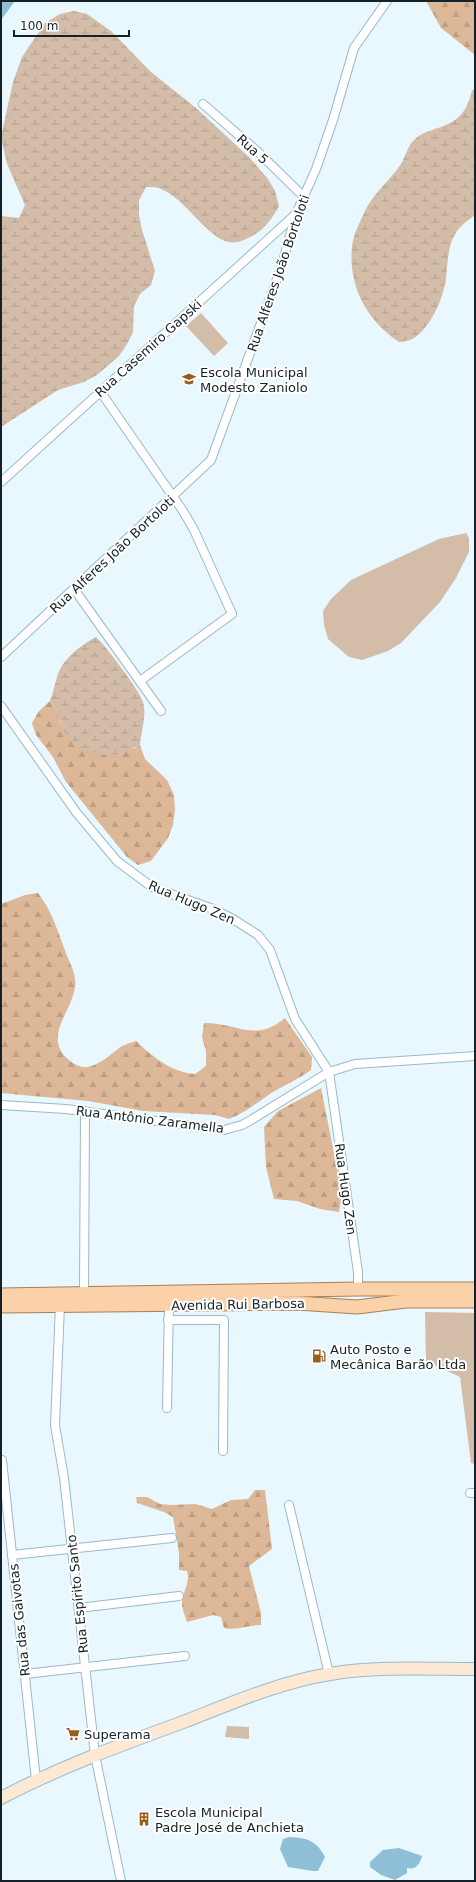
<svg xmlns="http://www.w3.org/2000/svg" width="476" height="1882" viewBox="0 0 476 1882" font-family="'DejaVu Sans',sans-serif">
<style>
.grass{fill:#d3bca8}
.forest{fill:url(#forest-firs)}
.wetland{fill:url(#wetland-marsh)}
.water{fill:#8fbfd7}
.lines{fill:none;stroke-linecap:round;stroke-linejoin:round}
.street-casing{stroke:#98bacc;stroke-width:10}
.secondary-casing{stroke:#98bacc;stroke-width:14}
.primary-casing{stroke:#a87f56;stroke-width:15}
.street{stroke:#fff;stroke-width:8}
.secondary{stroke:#fde8d4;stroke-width:12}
.primary{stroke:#fbd1a9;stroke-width:13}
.labels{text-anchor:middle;stroke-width:4;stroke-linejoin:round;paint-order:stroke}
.street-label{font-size:13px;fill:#142128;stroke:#fff}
.poi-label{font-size:13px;fill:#142128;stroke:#fff;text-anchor:start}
</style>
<defs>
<pattern id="forest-firs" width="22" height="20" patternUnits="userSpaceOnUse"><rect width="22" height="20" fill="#ddb898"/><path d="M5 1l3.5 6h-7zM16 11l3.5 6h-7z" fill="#bd9e83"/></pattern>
<pattern id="wetland-marsh" width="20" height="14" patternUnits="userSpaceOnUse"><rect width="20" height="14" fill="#d3bca8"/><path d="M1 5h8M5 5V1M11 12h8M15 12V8" fill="none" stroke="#b4a191"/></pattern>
</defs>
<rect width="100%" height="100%" fill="#e9f7fe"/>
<g class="grass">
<path d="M201,313l27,30 -14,13 -28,-30z"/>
<path d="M466,533l3,5v14l-13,26 -16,24 -39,41 -13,8 -26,9 -13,-3 -21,-18 -4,-14 -1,-14 8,-12 20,-19 88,-41z"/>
<path d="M425,1312l50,1v151l-4,-1 -11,-86 -34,-16z"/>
<path d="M227,1726l22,1v12l-24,-2z"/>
</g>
<g class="forest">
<path d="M426,1h49v54l-34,-27z"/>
<path d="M50,701l8,11 2,13 73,24 7,-4 5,14 22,21 7,15 1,15 -2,15 -5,13 -17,23 -13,4 -11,-8 -61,-75 -13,-25 -17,-22 -4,-12 7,-12z"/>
<path d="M38,893c14,18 20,39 28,60 3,9 8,16 9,26 4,27 -36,56 -6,81 5,4 11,8 19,7 12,-2 24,-14 34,-21 4,-2 9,-3 14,-5 17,16 35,31 59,33l11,-8v-15l-4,-14 2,-14c35,0 51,20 81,-5l27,39 -1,13c-12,9 -25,14 -38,22 -15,10 -27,20 -44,27l-14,-4 -72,-4 -55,-10 -87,-8v-189l24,-9z"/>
<path d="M321,1088l21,105 -3,19 -19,-3 -23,-8 -23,-2 -8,-32 -2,-40 14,-16z"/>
<path d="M255,1490h10l7,59 -23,17 12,47v12c-13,0 -25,6 -37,3l-3,-11 -8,-2 -26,7c-2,-6 -5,-13 -5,-19 0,-11 9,-21 5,-32l-8,-1v-17l-6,-36 -9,-5 -27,-9 -1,-6h11l13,7 11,1 24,-1 17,5 19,-9 17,-1z"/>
</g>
<g class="wetland">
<path d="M74,11l13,3 24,17 40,41 45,36 53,49 19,22 7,12 4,15c-7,13 -16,26 -31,32 -7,4 -15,6 -23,3 -21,-8 -41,-43 -64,-52 -4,-2 -10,-2 -15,-2l-7,13v15l3,15 13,41 -4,14 -11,9 -6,12 -1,26 -6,12 -8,12 -22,19 -13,7 -26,8 -57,37v-211l18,2 6,-13 -18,-41 -6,-27 12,-55 9,-25 23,-34 15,-9z"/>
<path d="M472,90h3v125c-8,6 -15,11 -20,19 -10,17 -6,40 -12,58 -4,15 -15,37 -29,46 -4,3 -10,3 -15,4 -32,-21 -51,-56 -47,-95 1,-13 10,-29 15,-40 9,-16 24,-28 34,-43 5,-8 6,-17 13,-24 7,-7 15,-9 24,-12 21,-7 29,-16 34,-38z"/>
<path d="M96,637c9,8 44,54 47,65 4,13 -2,29 -3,43l-19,9 -14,1 -18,-3 -11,-7 -10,-9 -8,-11 -2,-13 -8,-11c3,-8 5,-18 8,-27 6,-16 23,-29 38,-37z"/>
</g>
<g class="water">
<path d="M1,1h14l-14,19z"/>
<path d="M289,1837c18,1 27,3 36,20l-7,14h-5l-25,-4 -8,-18 3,-10z"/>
<path d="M399,1848l23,8c-2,8 -6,14 -15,12v5l-12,7 -14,-5 -11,-8v-5l13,-12z"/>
</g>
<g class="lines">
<g class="street-casing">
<g id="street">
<path d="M203,104l54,47 46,45"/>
<path d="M100,391l83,120 11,19 38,84 -92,67"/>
<path d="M1,482l295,-268"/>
<path d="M74,589l87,122"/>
<path d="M1,657l210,-197 70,-192 15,-54 20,-45 17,-49 21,-72 33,-47"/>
<path d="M1,706l75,106 41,49 35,26 61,22 20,10 25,16 12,15 25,69 34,53 29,200v17"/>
<path d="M1,1105l65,4 158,21 18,-5 9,-5 78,-48 26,-8 120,-8"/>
<path d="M84,1293l1,-182"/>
<path d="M60,1305l-5,120 9,53 31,277 26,126"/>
<path d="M168,1320h56l-1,131"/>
<path d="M167,1408l2,-104"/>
<path d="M2,1460l34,320"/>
<path d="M470,1493h5"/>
<path d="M289,1505l40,169"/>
<path d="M12,1555l160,-17"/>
<path d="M79,1608l100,-12"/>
<path d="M25,1674l160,-18"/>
</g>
</g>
<g class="secondary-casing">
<path id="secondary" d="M1,1798c59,-31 122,-54 185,-77 46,-18 94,-39 144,-47 47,-8 97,-5 145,-5"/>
</g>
<g class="primary-casing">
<g id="primary">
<path d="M1,1295l357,-6h117"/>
<path d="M1,1306l296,-3 60,4 49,-6h69"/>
</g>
</g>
<use href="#street" class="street"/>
<use href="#secondary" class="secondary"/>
<use href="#primary" class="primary"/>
</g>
<defs>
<g id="school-bare" transform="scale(1.08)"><path d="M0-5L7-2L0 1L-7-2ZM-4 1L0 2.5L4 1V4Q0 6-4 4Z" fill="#985d1c" stroke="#fff" stroke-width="2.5" paint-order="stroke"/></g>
<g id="fuel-bare" transform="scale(1.08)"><path d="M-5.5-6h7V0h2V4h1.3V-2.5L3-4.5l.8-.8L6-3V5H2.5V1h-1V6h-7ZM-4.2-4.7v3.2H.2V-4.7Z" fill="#985d1c" stroke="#fff" stroke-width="2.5" paint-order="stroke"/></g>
<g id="supermarket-bare" transform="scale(1.08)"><path d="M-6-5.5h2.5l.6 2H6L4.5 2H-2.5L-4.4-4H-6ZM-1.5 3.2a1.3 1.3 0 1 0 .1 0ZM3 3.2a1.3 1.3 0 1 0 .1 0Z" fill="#985d1c" stroke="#fff" stroke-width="2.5" paint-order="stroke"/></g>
<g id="building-bare" transform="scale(1.08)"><path d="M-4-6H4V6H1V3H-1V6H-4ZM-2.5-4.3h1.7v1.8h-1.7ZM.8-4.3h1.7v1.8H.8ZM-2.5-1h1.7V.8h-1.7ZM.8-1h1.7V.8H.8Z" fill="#985d1c" stroke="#fff" stroke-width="2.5" paint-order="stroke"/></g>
</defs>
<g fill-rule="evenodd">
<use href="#school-bare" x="189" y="379"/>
<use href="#fuel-bare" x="319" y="1356"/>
<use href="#supermarket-bare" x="73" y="1734"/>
<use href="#building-bare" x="144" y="1819"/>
</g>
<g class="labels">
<g class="street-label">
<text transform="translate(253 149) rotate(42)" y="5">Rua 5</text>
<text transform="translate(278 273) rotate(-71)" y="5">Rua Alferes João Bortoloti</text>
<text transform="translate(148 348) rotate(-42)" y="5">Rua Casemiro Gapski</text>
<text transform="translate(112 554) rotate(-43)" y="5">Rua Alferes João Bortoloti</text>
<text transform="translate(192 902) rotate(23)" y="5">Rua Hugo Zen</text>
<text transform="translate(150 1119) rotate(7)" y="5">Rua Antônio Zaramella</text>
<text transform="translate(346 1189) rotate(82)" y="5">Rua Hugo Zen</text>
<text transform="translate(238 1304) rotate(-1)" y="5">Avenida Rui Barbosa</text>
<text transform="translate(77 1594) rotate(-96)" y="5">Rua Espírito Santo</text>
<text transform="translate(19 1620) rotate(-96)" y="5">Rua das Gaivotas</text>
</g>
<g class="poi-label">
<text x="200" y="377">Escola Municipal<tspan x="200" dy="15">Modesto Zaniolo</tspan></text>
<text x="330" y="1354">Auto Posto e<tspan x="330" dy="15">Mecânica Barão Ltda</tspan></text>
<text x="84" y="1739">Superama</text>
<text x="155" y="1817">Escola Municipal<tspan x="155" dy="15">Padre José de Anchieta</tspan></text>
</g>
</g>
<rect width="476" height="1882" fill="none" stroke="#142128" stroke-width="4"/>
<path d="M14 30v6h115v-6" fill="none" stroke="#142128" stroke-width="2"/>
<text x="20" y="30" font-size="12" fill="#142128" stroke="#ffffff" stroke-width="3" paint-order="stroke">100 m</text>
</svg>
